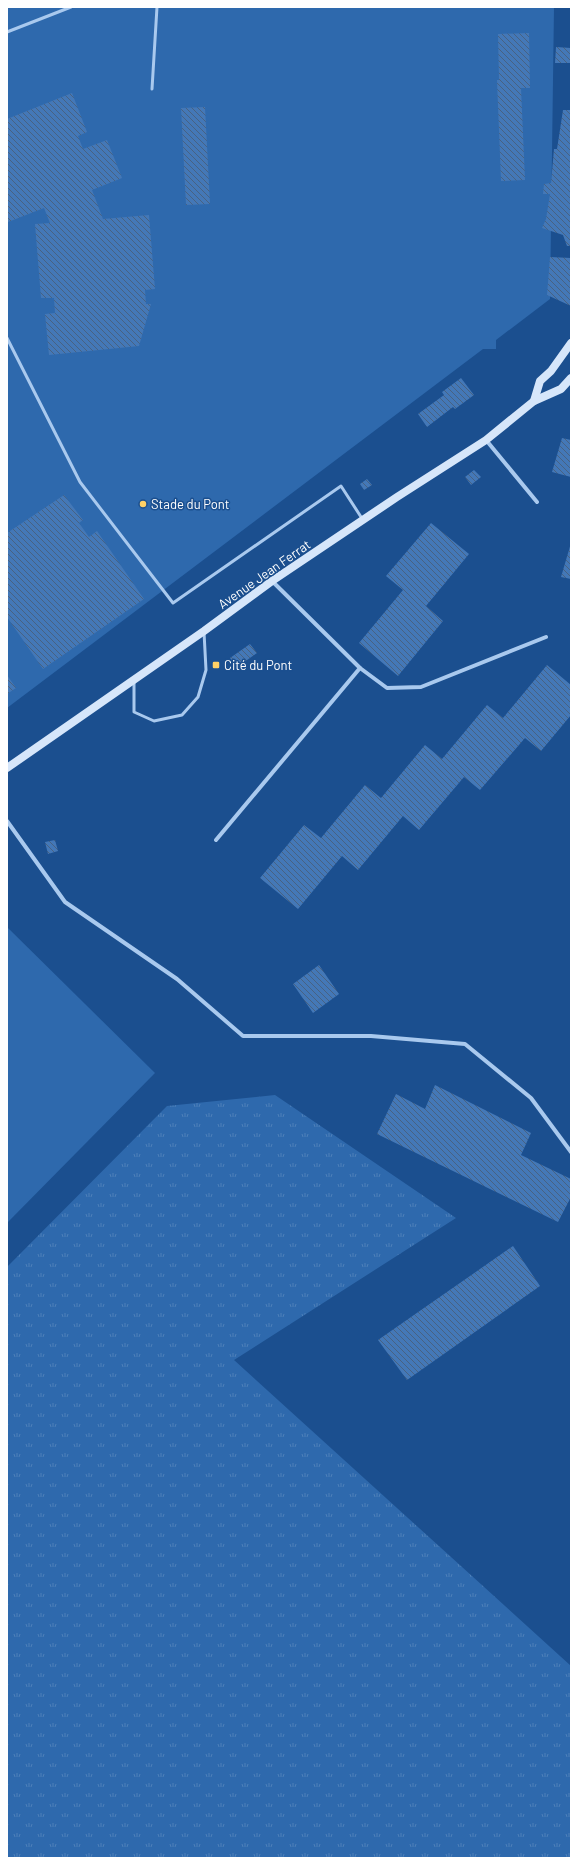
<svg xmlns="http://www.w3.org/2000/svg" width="578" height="1865" viewBox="0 0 578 1865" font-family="Barlow,sans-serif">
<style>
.grass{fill:url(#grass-tufts)}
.garden{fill:#2e69ad}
.building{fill:url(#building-back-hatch)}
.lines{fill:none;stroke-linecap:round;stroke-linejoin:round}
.service{stroke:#a9c9ee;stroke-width:3}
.minor{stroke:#a9c9ee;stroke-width:4}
.secondary{stroke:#d6e6fa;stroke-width:8}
.poi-dot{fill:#ffd166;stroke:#1b4f8f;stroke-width:1.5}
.labels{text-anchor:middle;stroke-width:3;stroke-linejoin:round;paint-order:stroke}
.poi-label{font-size:13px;fill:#fff;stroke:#1b4f8f;text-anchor:start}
.street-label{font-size:13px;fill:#fff;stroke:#1b4f8f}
</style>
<defs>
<pattern id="grass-tufts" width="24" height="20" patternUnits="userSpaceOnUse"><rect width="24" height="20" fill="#2e69ad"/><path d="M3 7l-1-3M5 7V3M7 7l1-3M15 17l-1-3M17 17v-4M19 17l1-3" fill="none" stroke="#4d80b9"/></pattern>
<pattern id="building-back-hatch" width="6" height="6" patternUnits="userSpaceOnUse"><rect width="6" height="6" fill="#4478b7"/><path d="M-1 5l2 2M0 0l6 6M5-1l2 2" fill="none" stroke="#486282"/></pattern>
</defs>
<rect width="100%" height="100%" fill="#1b4f8f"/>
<path class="grass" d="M275,1095l181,123 -222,142 337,306v192h-564v-591l160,-161z"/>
<g class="garden">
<path d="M7,7h547l-4,292 -54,41v9h-13l-476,359z"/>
<path d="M7,927l148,146 -148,150z"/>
</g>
<g class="building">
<path d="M529,33l1,55h-9l4,92 -24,1 -4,-101h2l-1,-46z"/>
<path d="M556,47l15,1v15h-16z"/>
<path d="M72,93l15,39 -9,4 5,13 24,-9 15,38 -30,12 11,29 46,-4 6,74 -10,1 1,14h5l-12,42 -90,9 -4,-41 10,-1 -1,-15h-13l-6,-74 15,-1 -6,-15 -36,14 -1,-103z"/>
<path d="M205,107l5,97 -24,1 -5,-97z"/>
<path d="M563,110h8v136h-4l-4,-11 -21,-7 4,-9 4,-25h-7l1,-10 7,-1 3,-34h3z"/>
<path d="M550,257l21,1v48l-24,-11z"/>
<path d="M461,378l13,17 -19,14 -2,-2 -26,20 -9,-13 26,-19 -2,-3z"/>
<path d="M562,438l9,2v37l-19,-5z"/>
<path d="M474,470l7,7 -10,8 -6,-8z"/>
<path d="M367,479l5,6 -8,5 -4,-6z"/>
<path d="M64,495l19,25 -4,3 10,14 8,-6 47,68 -101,70 -36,-52v-84z"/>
<path d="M431,523l38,31 -43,52 17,15 -45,55 -39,-33 44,-53 -17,-14z"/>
<path d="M571,543v36l-10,-2z"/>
<path d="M250,644l7,9 -20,14 -7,-9z"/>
<path d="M547,665l24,20v30l-30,36 -16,-13 -45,52 -16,-13 -45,53 -16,-14 -45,54 -16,-14 -44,53 -38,-31 44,-53 17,13 44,-53 16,13 44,-53 17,14 45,-54 16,13z"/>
<path d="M7,675l9,13 -9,6z"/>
<path d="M55,840l3,11 -10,3 -3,-12z"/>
<path d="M319,965l20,29 -26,19 -20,-29z"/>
<path d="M435,1085l96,48 -10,22 50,24v18l-13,25 -181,-88 19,-40 29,15z"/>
<path d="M513,1246l27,40 -133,94 -29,-40z"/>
</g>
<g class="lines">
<g class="service">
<path d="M7,32l64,-25"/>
<path d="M152,89l5,-82"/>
<path d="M7,338l73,144 93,121 168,-117 22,34"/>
<path d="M134,682v30l20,9 28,-6 16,-18 8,-27 -2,-38"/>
</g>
<g class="minor">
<path d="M486,440l51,62"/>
<path d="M360,668l27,20 34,-1 125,-50"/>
<path d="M7,821l58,81 112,77 66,57h128l94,8 66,54 40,54"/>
<path d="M216,840l144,-172 -88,-87"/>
</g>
<g class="secondary">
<path d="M534,401l6,-20 11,-10 20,-28"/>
<path d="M7,768l197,-137 68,-50 125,-84 89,-57 48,-39 27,-12 10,-11"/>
</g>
</g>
<g class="poi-dot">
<circle cx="143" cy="504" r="4"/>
<rect x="212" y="661" width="8" height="8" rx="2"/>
</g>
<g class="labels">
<g class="poi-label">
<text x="151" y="509">Stade du Pont</text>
<text x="224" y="670">Cité du Pont</text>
</g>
<g class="street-label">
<text transform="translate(264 574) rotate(-35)" y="5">Avenue Jean Ferrat</text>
</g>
</g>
<rect width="578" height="1865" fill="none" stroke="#ffffff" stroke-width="16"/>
</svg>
